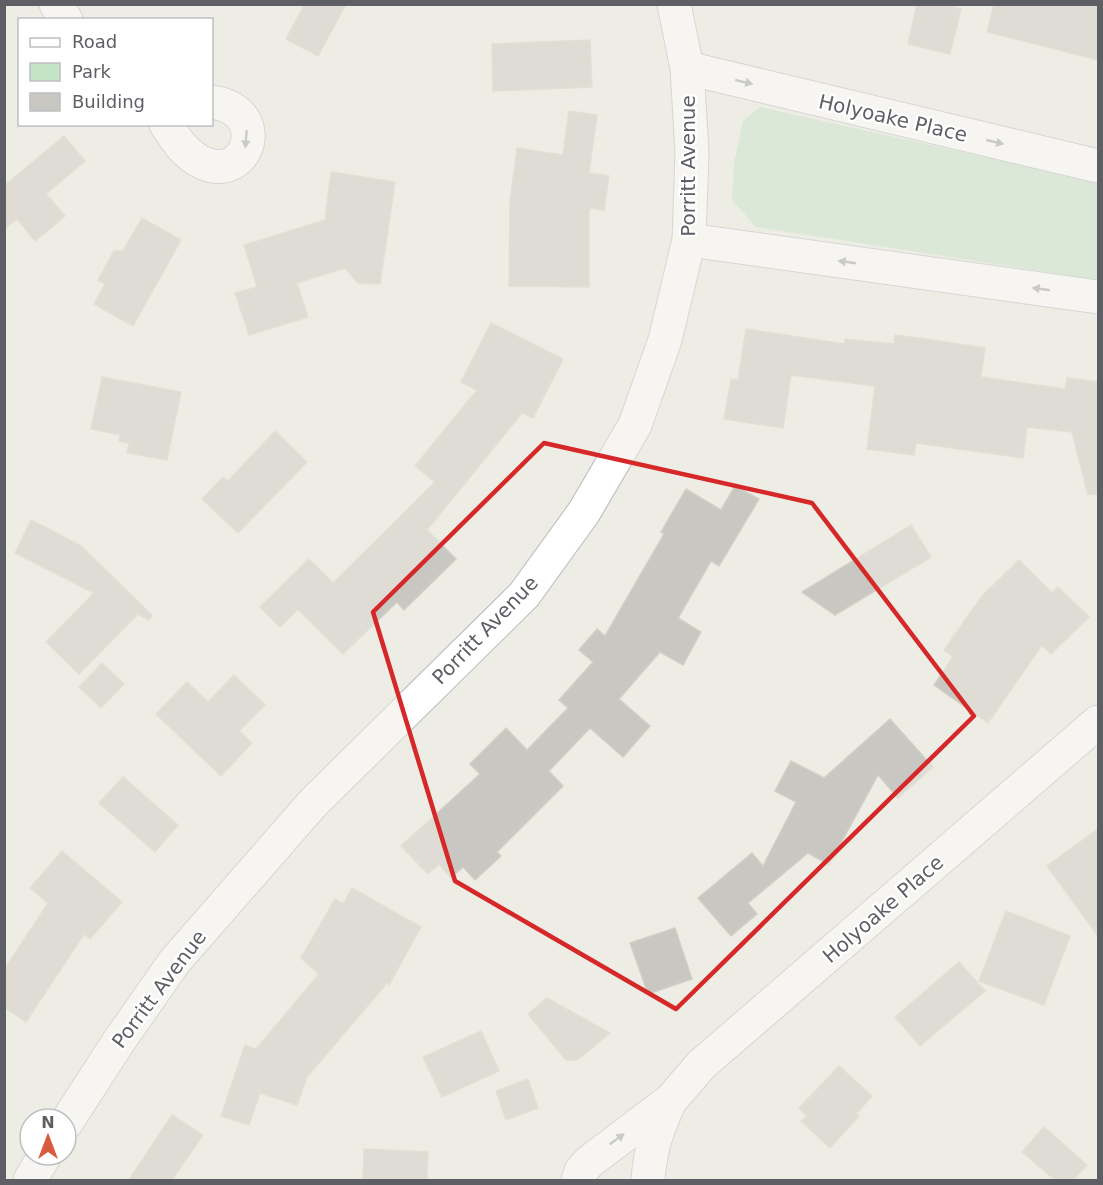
<svg xmlns="http://www.w3.org/2000/svg" width="1103" height="1185" viewBox="0 0 1103 1185" font-family="'DejaVu Sans',sans-serif">
<style>
.green{fill:#c4e3c7}
.building{fill:#c9c7c2;stroke:#d2cfc4;stroke-width:1.5}
.lines{fill:none;stroke-linecap:round;stroke-linejoin:round}
.minor-casing{stroke:#b7b9bd;stroke-width:35}
.minor{stroke:#fff;stroke-width:33}
.oneway{fill:#9e9fa2}
.marked{fill:none;stroke:#d62828;stroke-width:4.5;stroke-linejoin:round}
.labels{text-anchor:middle;stroke-width:4.5;stroke-linejoin:round;paint-order:stroke}
.street-label{font-size:20px;fill:#5d5f64;stroke:#fff}
</style>
<rect width="100%" height="100%" fill="#eeede5"/>
<path class="green" d="M760,107l338,75v98l-342,-53 -24,-27 2,-37 9,-42z"/>
<g class="building">
<path d="M305,4h41l-28,52 -32,-17z"/>
<path d="M917,4h26l18,5 -11,45 -42,-10z"/>
<path d="M994,4h104v56l-111,-28z"/>
<path d="M590,40l2,47 -99,4 -1,-47z"/>
<path d="M569,111l28,4 -8,58 20,3 -5,34 -15,-2v79l-80,-1 1,-85 7,-53 46,7z"/>
<path d="M64,136l21,25 -39,33 19,22 -30,25 -18,-22 -13,10v-43z"/>
<path d="M331,172l64,10 -15,102 -22,-1 -13,-15 -48,15 11,34 -59,18 -14,-42 22,-6 -13,-42 81,-25z"/>
<path d="M142,218l39,22 -48,86 -39,-22 11,-20 -7,-4 16,-29h9z"/>
<path d="M491,323l72,36 -30,59 -11,-5 -95,117 29,29 -52,51 -7,-8 -54,52 -45,-45 -18,18 -20,-20 49,-48 24,24 102,-101 -20,-16 62,-76 -16,-8z"/>
<path d="M746,329l99,15v-5l49,5 1,-9 24,3 66,10 -4,29 84,12 2,-11 31,4v112l-10,1 -16,-63 -45,-5 -4,31 -107,-15 -2,12 -47,-6 8,-63 -84,-11 -8,53 -59,-9 7,-40 7,1z"/>
<path d="M102,377l79,15 -14,68 -40,-7 2,-10 -10,-2 1,-6 -29,-6z"/>
<path d="M275,431l32,31 -69,71 -36,-34 21,-22 5,4z"/>
<path d="M735,486l24,13 -40,67 -8,-5 -33,57 23,14 -18,33 -23,-13 -41,47 31,27 -27,31 -33,-29 -41,43 14,15 -66,66 4,4 -26,24 -12,-13 -12,11 -12,-14 -11,10 -27,-28 79,-72 -10,-10 36,-36 21,22 41,-42 -9,-8 34,-38 -14,-12 18,-21 8,7 59,-102 -3,-2 25,-43 35,21z"/>
<path d="M31,520l49,25 72,70 -3,5 -11,-6 -59,60 -33,-32 48,-49 -79,-40z"/>
<path d="M911,525l20,32 -96,58 -33,-23z"/>
<path d="M1019,560l33,33 6,-6 31,30 -38,37 -9,-9 -54,78 -54,-38 19,-28 -9,-7 38,-54z"/>
<path d="M102,663l22,21 -23,24 -22,-21z"/>
<path d="M234,675l31,30 -26,26 13,12 -31,33 -65,-62 31,-32 21,20z"/>
<path d="M890,719l43,48 -35,31 -20,-23 -49,90 -21,-12 -60,50 9,11 -26,22 -33,-38 54,-45 11,13 33,-64 -21,-11 16,-30 33,17z"/>
<path d="M123,777l55,48 -23,27 -56,-49z"/>
<path d="M1098,829v107l-51,-70z"/>
<path d="M62,851l60,51 -32,37 -6,-5 -58,88 -22,-15v-37l44,-67 -18,-15z"/>
<path d="M352,888l69,39 -32,58 -1,-3 -81,95 -10,28 -37,-12 -11,32 -28,-9 24,-71 11,4 63,-75 -18,-16 34,-59 8,5z"/>
<path d="M1006,911l64,25 -26,69 -65,-24z"/>
<path d="M675,928l17,51 -44,15 -18,-51z"/>
<path d="M959,962l26,29 -65,55 -25,-29z"/>
<path d="M547,998l14,8 49,27 -33,27h-11l-38,-46z"/>
<path d="M481,1031l18,40 -57,26 -19,-40z"/>
<path d="M839,1066l33,30 -16,18 3,2 -29,32 -29,-27 6,-5 -8,-8z"/>
<path d="M528,1079l10,29 -32,12 -10,-29z"/>
<path d="M172,1115l31,20 -31,45h-43z"/>
<path d="M1044,1127l43,38 -14,15h-18l-33,-28z"/>
<path d="M364,1149l64,3 -1,28h-64z"/>
</g>
<g class="lines">
<g class="minor-casing">
<g id="minor">
<path d="M56,4l10,16"/>
<path d="M687,68l411,98"/>
<path d="M166,124c6,9 12,20 20,27 55,51 94,-39 26,-49"/>
<path d="M689,240l409,57"/>
<path d="M66,1123l53,-82 56,-80 138,-158 211,-208 60,-83 51,-87 30,-85 24,-100 3,-87 -5,-85 -13,-64"/>
<path d="M30,1180l15,-25"/>
<path d="M578,1180l3,-9 8,-9 82,-62 30,-35 397,-343"/>
<path d="M648,1180c2,-31 9,-50 22,-79"/>
</g>
</g>
<use href="#minor" class="minor"/>
</g>
<defs><path id="oneway-solid" d="M-6-.8H1V-3.2L6.5 0L1 3.2V.8H-6Z" transform="scale(1.5)"/></defs>
<g class="oneway">
<use href="#oneway-solid" transform="translate(744 82) rotate(13)"/>
<use href="#oneway-solid" transform="translate(246 139) rotate(95)"/>
<use href="#oneway-solid" transform="translate(995 142) rotate(13)"/>
<use href="#oneway-solid" transform="translate(847 262) rotate(-172)"/>
<use href="#oneway-solid" transform="translate(1041 289) rotate(-172)"/>
<use href="#oneway-solid" transform="translate(617 1139) rotate(-36)"/>
</g>
<path d="M0 0H1103V1185H0ZM544,443l268,60 162,213 -298,293 -221,-128 -82,-269z" fill="#eeede5" fill-opacity=".55" fill-rule="evenodd"/>
<path class="marked" d="M544,443l268,60 162,213 -298,293 -221,-128 -82,-269z"/>
<g class="labels">
<g class="street-label">
<text transform="translate(893 118) rotate(13)" y="7">Holyoake Place</text>
<text transform="translate(688 166) rotate(-90)" y="7">Porritt Avenue</text>
<text transform="translate(485 630) rotate(-46)" y="7">Porritt Avenue</text>
<text transform="translate(883 909) rotate(-41)" y="7">Holyoake Place</text>
<text transform="translate(159 989) rotate(-53)" y="7">Porritt Avenue</text>
</g>
</g>
<rect width="1103" height="1185" fill="none" stroke="#5d5f64" stroke-width="12"/>
<rect x="18" y="18" width="195" height="108" fill="#ffffff" stroke="#bebfc1" stroke-width="1.5"/>
<rect x="30" y="38" width="30" height="9" fill="#ffffff" stroke="#bebfc1" stroke-width="1.5"/>
<text x="72" y="48" font-size="18" fill="#5d5f64">Road</text>
<rect x="30" y="63" width="30" height="18" fill="#c4e3c7" stroke="#bebfc1" stroke-width="1.5"/>
<text x="72" y="78" font-size="18" fill="#5d5f64">Park</text>
<rect x="30" y="93" width="30" height="18" fill="#c9c7c2" stroke="#bebfc1" stroke-width="1.5"/>
<text x="72" y="108" font-size="18" fill="#5d5f64">Building</text>
<g transform="translate(48 1137)"><circle r="28" fill="#ffffff" stroke="#bebfc1" stroke-width="1.5"/>
<path d="M0-4.5L10 22L0 15L-10 22Z" fill="#d85a40"/>
<text y="-9" font-size="16" font-weight="bold" text-anchor="middle" fill="#5d5f64">N</text>
</g>
</svg>
